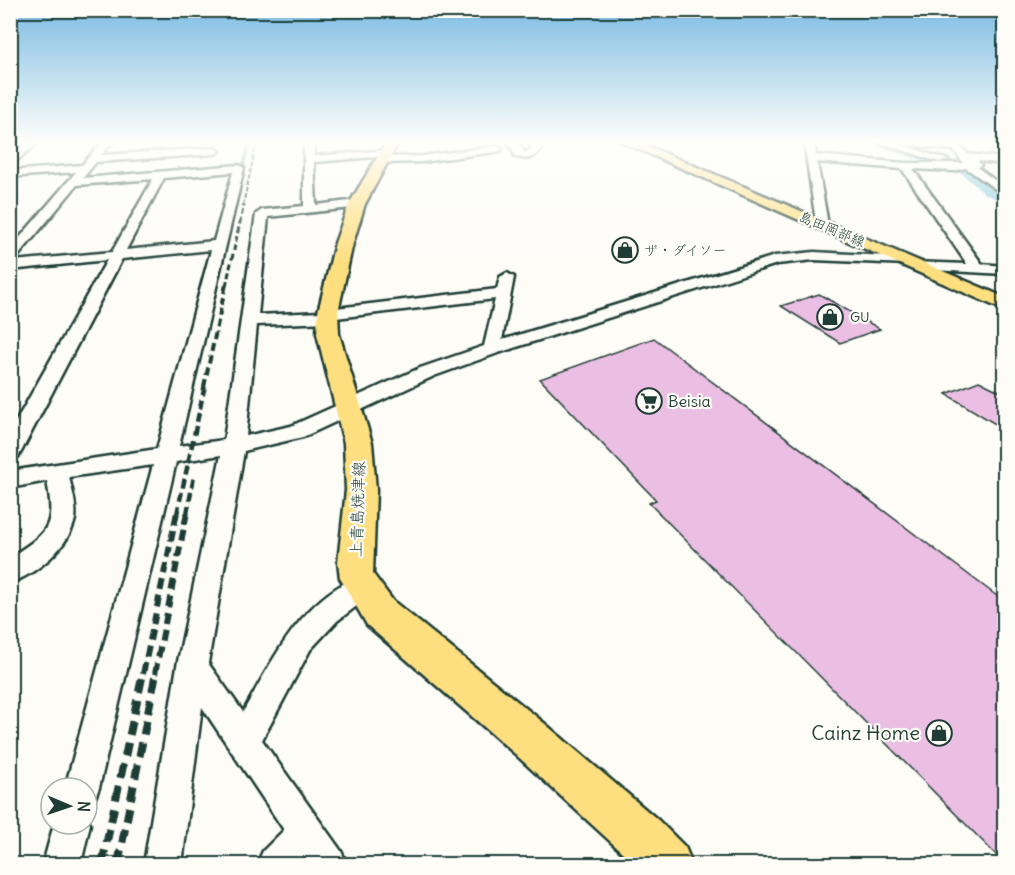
<svg xmlns="http://www.w3.org/2000/svg" width="1015" height="875" viewBox="0 0 1015 875" font-family="Delius,'Klee One',sans-serif">
<style>
.lines{fill:none;stroke-linecap:round;stroke-linejoin:round}
.stream{stroke:#558f96;stroke-width:3}
.river{fill:#79c6d8;fill-rule:evenodd}
.building{fill:#ebbee3;stroke:#1f3d34;stroke-width:1.5}
.minor-casing{stroke:#1f3d34;stroke-width:5}
.major-casing{stroke:#1f3d34;stroke-width:5}
.minor{fill:#fdfcf7;fill-rule:evenodd}
.major{fill:#fedf80;fill-rule:evenodd}
.rail-far5{stroke:#1f3d34;stroke-width:2;stroke-dasharray:4.5 2;stroke-linecap:butt}
.rail-far4{stroke:#1f3d34;stroke-width:3;stroke-dasharray:6 3;stroke-linecap:butt}
.rail-far3{stroke:#1f3d34;stroke-width:4;stroke-dasharray:8 4;stroke-linecap:butt}
.rail-far2{stroke:#1f3d34;stroke-width:4.5;stroke-dasharray:9 4.5;stroke-linecap:butt}
.rail-far1{stroke:#1f3d34;stroke-width:6;stroke-dasharray:11 6;stroke-linecap:butt}
.rail{stroke:#1f3d34;stroke-width:8;stroke-dasharray:14 8;stroke-linecap:butt}
.labels{text-anchor:middle;stroke-width:4.5;stroke-linejoin:round;paint-order:stroke}
.far-street-label{font-size:14px;fill:#1f3d34;stroke:#fdfcf7}
.far-poi-label{font-size:14px;fill:#1f3d34;stroke:#fdfcf7;text-anchor:start}
.poi-label{font-size:16px;fill:#1f3d34;stroke:#fdfcf7;text-anchor:start}
.street-label{font-size:16px;fill:#1f3d34;stroke:#fdfcf7}
.near-poi-label{font-size:20px;fill:#1f3d34;stroke:#fdfcf7;text-anchor:end}
</style>
<rect width="100%" height="100%" fill="#fdfcf7"/>
<filter id="ink" filterUnits="userSpaceOnUse"><feTurbulence type="fractalNoise" baseFrequency=".0167" numOctaves="2"/><feDisplacementMap in="SourceGraphic" scale="12" xChannelSelector="R" yChannelSelector="G"/><feConvolveMatrix kernelMatrix="1 2 1 2 8 2 1 2 1" color-interpolation-filters="sRGB"/></filter>
<g filter="url(#ink)">
<g class="lines">
<g class="stream">
<path d="M10,169l30,-28"/>
<path d="M241,174l9,-33"/>
</g>
<path class="river" d="M866,141h22l85,26 31,23v12l-19,-8 -24,-21 -93,-29z"/>
</g>
<g class="building">
<path d="M819,294l61,35 -40,14 -59,-37z"/>
<path d="M654,338l351,264v262l-356,-361 7,-3 -116,-121z"/>
<path d="M979,381l26,13v36l-59,-36z"/>
</g>
<g class="lines">
<g class="minor-casing">
<g id="minor">
<path d="M29,141h11l-30,25v-9z"/>
<path d="M103,141h10l-12,14 114,-7 5,3 -5,3 -119,8 -13,16 156,-13 5,3 -65,278 45,-6 32,-226 6,-4 42,-4v-65h10v15l74,-6 5,3 -5,3 -74,6 2,43 41,-5 6,4 -2,3 -93,10 -10,98 63,-3 7,-3 169,-20 3,-12 7,-4 7,4 -12,63 273,-84 39,-4 91,5 7,5 55,2 -65,-95 -85,-7 11,63 -6,4 -5,-1 -13,-87h10l2,14 89,8h58l-9,-13 -35,-4 -2,-2 5,-3 36,3 10,10 36,4v6l-26,-3 3,4 -3,3 26,19v8l-38,-27 -12,3 -41,-2 69,95 22,2v8l-89,-5 -7,-5 -94,-4 -37,4 -279,89 -64,23 -131,61 -59,14 -36,212 35,49c30,-52 58,-114 119,-137l9,4 4,8 -4,8 -34,26 -27,29 -48,90 79,111 6,13h-41l-2,-2 -2,2h-45l6,-13 21,-21 -82,-123 -20,157h-38l33,-198 44,-211 -45,7 -77,326 -5,12 -7,3v-15h-22l88,-323 -84,12c3,13 8,29 6,42 -6,28 -39,55 -65,64v-26c38,-24 46,-30 37,-76l-37,7v-17l147,-22 54,-199 -89,9 -101,193 -3,5 -8,3v-28l97,-172 -97,10v-21l66,-77 -66,5v-6l72,-6zM233,172l-19,69 -88,9 38,-72zM153,179l-41,73 -98,9 63,-76zM495,299l-11,47 -64,22 -129,58 -45,10 11,-111 71,-3 8,-4z"/>
<path d="M508,141h10l7,12 6,-4 -2,-8h10l2,8c-7,10 -15,12 -26,7z"/>
<path d="M875,141h15l58,19 -9,2z"/>
<path d="M498,146l3,1v4l-79,11 -38,1 -5,-3 5,-3 38,-1z"/>
<path d="M87,817l3,7 -9,40h-38l11,-40h33z"/>
</g>
</g>
<g class="major-casing">
<g id="major">
<path d="M387,141h12l-34,63 -12,39 -15,69 1,22 33,109 4,47 -3,84 20,27 151,122 114,97 27,27 7,17h-57l-121,-111 -147,-128 -27,-47 -2,-16 8,-72 -2,-47 -27,-109 1,-22 17,-69 14,-39z"/>
<path d="M620,141h16l368,156v13z"/>
</g>
</g>
<use href="#minor" class="minor"/>
<use href="#major" class="major"/>
<path class="rail-far5" d="M243,205l14,-64"/>
<path class="rail-far4" d="M226,286l18,-82"/>
<path class="rail-far3" d="M204,387l22,-103"/>
<g class="rail-far2">
<path d="M177,514l28,-129"/>
<path d="M187,514l7,-38"/>
</g>
<g class="rail-far1">
<path d="M143,674l34,-162"/>
<path d="M155,674l32,-162"/>
</g>
<g class="rail">
<path d="M102,864l41,-191"/>
<path d="M118,864l38,-191"/>
</g>
</g>
</g>
<linearGradient id="sky" x2="0" y2="1"><stop stop-color="#7bbbe2"/><stop offset="0.54" stop-color="#fefefb"/><stop offset="1" stop-color="#fefefb" stop-opacity="0"/></linearGradient>
<rect width="1015" height="263" fill="url(#sky)"/>
<defs>
<g id="shop-ring" transform="scale(1.35)"><circle r="9.5" fill="#fdfcf7" stroke="#1f3d34" stroke-width="1.5"/><path d="M-5-2.5h2.3a2.7 3.5 0 0 1 5.4 0H5L5.5 6h-11ZM-1.5-2.5h3a1.5 2.3 0 0 0-3 0Z" fill="#1f3d34"/></g>
<g id="supermarket-ring" transform="scale(1.35)"><circle r="9.5" fill="#fdfcf7" stroke="#1f3d34" stroke-width="1.5"/><path d="M-6-5.5h2.5l.6 2H6L4.5 2H-2.5L-4.4-4H-6ZM-1.5 3.2a1.3 1.3 0 1 0 .1 0ZM3 3.2a1.3 1.3 0 1 0 .1 0Z" fill="#1f3d34"/></g>
</defs>
<g fill-rule="evenodd">
<use href="#shop-ring" x="625" y="250"/>
<use href="#shop-ring" x="830" y="317"/>
<use href="#supermarket-ring" x="649" y="401"/>
<use href="#shop-ring" x="939" y="733"/>
</g>
<g class="labels">
<g class="far-street-label">
<text transform="translate(832 229) rotate(23)" y="5">島田岡部線</text>
</g>
<g class="far-poi-label">
<text x="644" y="255">ザ・ダイソー</text>
<text x="850" y="322">GU</text>
</g>
<g class="poi-label">
<text x="668" y="407">Beisia</text>
</g>
<g class="street-label">
<text transform="translate(357 509) rotate(-88)" y="6">上青島焼津線</text>
</g>
<g class="near-poi-label">
<text x="920" y="740">Cainz Home</text>
</g>
</g>
<rect width="1015" height="875" fill="none" stroke="#fdfcf7" stroke-width="36"/>
<rect x="18" y="18" width="979" height="839" fill="none" stroke="#1f3d34" stroke-width="2" filter="url(#ink)"/>
<g transform="translate(69 806) rotate(92)"><circle r="28" fill="#fdfcf7" stroke="#a4b0a9" stroke-width="1.5"/>
<path d="M0-4.5L10 22L0 15L-10 22Z" fill="#1f3d34"/>
<text y="-9" font-size="16" font-weight="bold" text-anchor="middle" fill="#1f3d34">N</text>
</g>
</svg>
